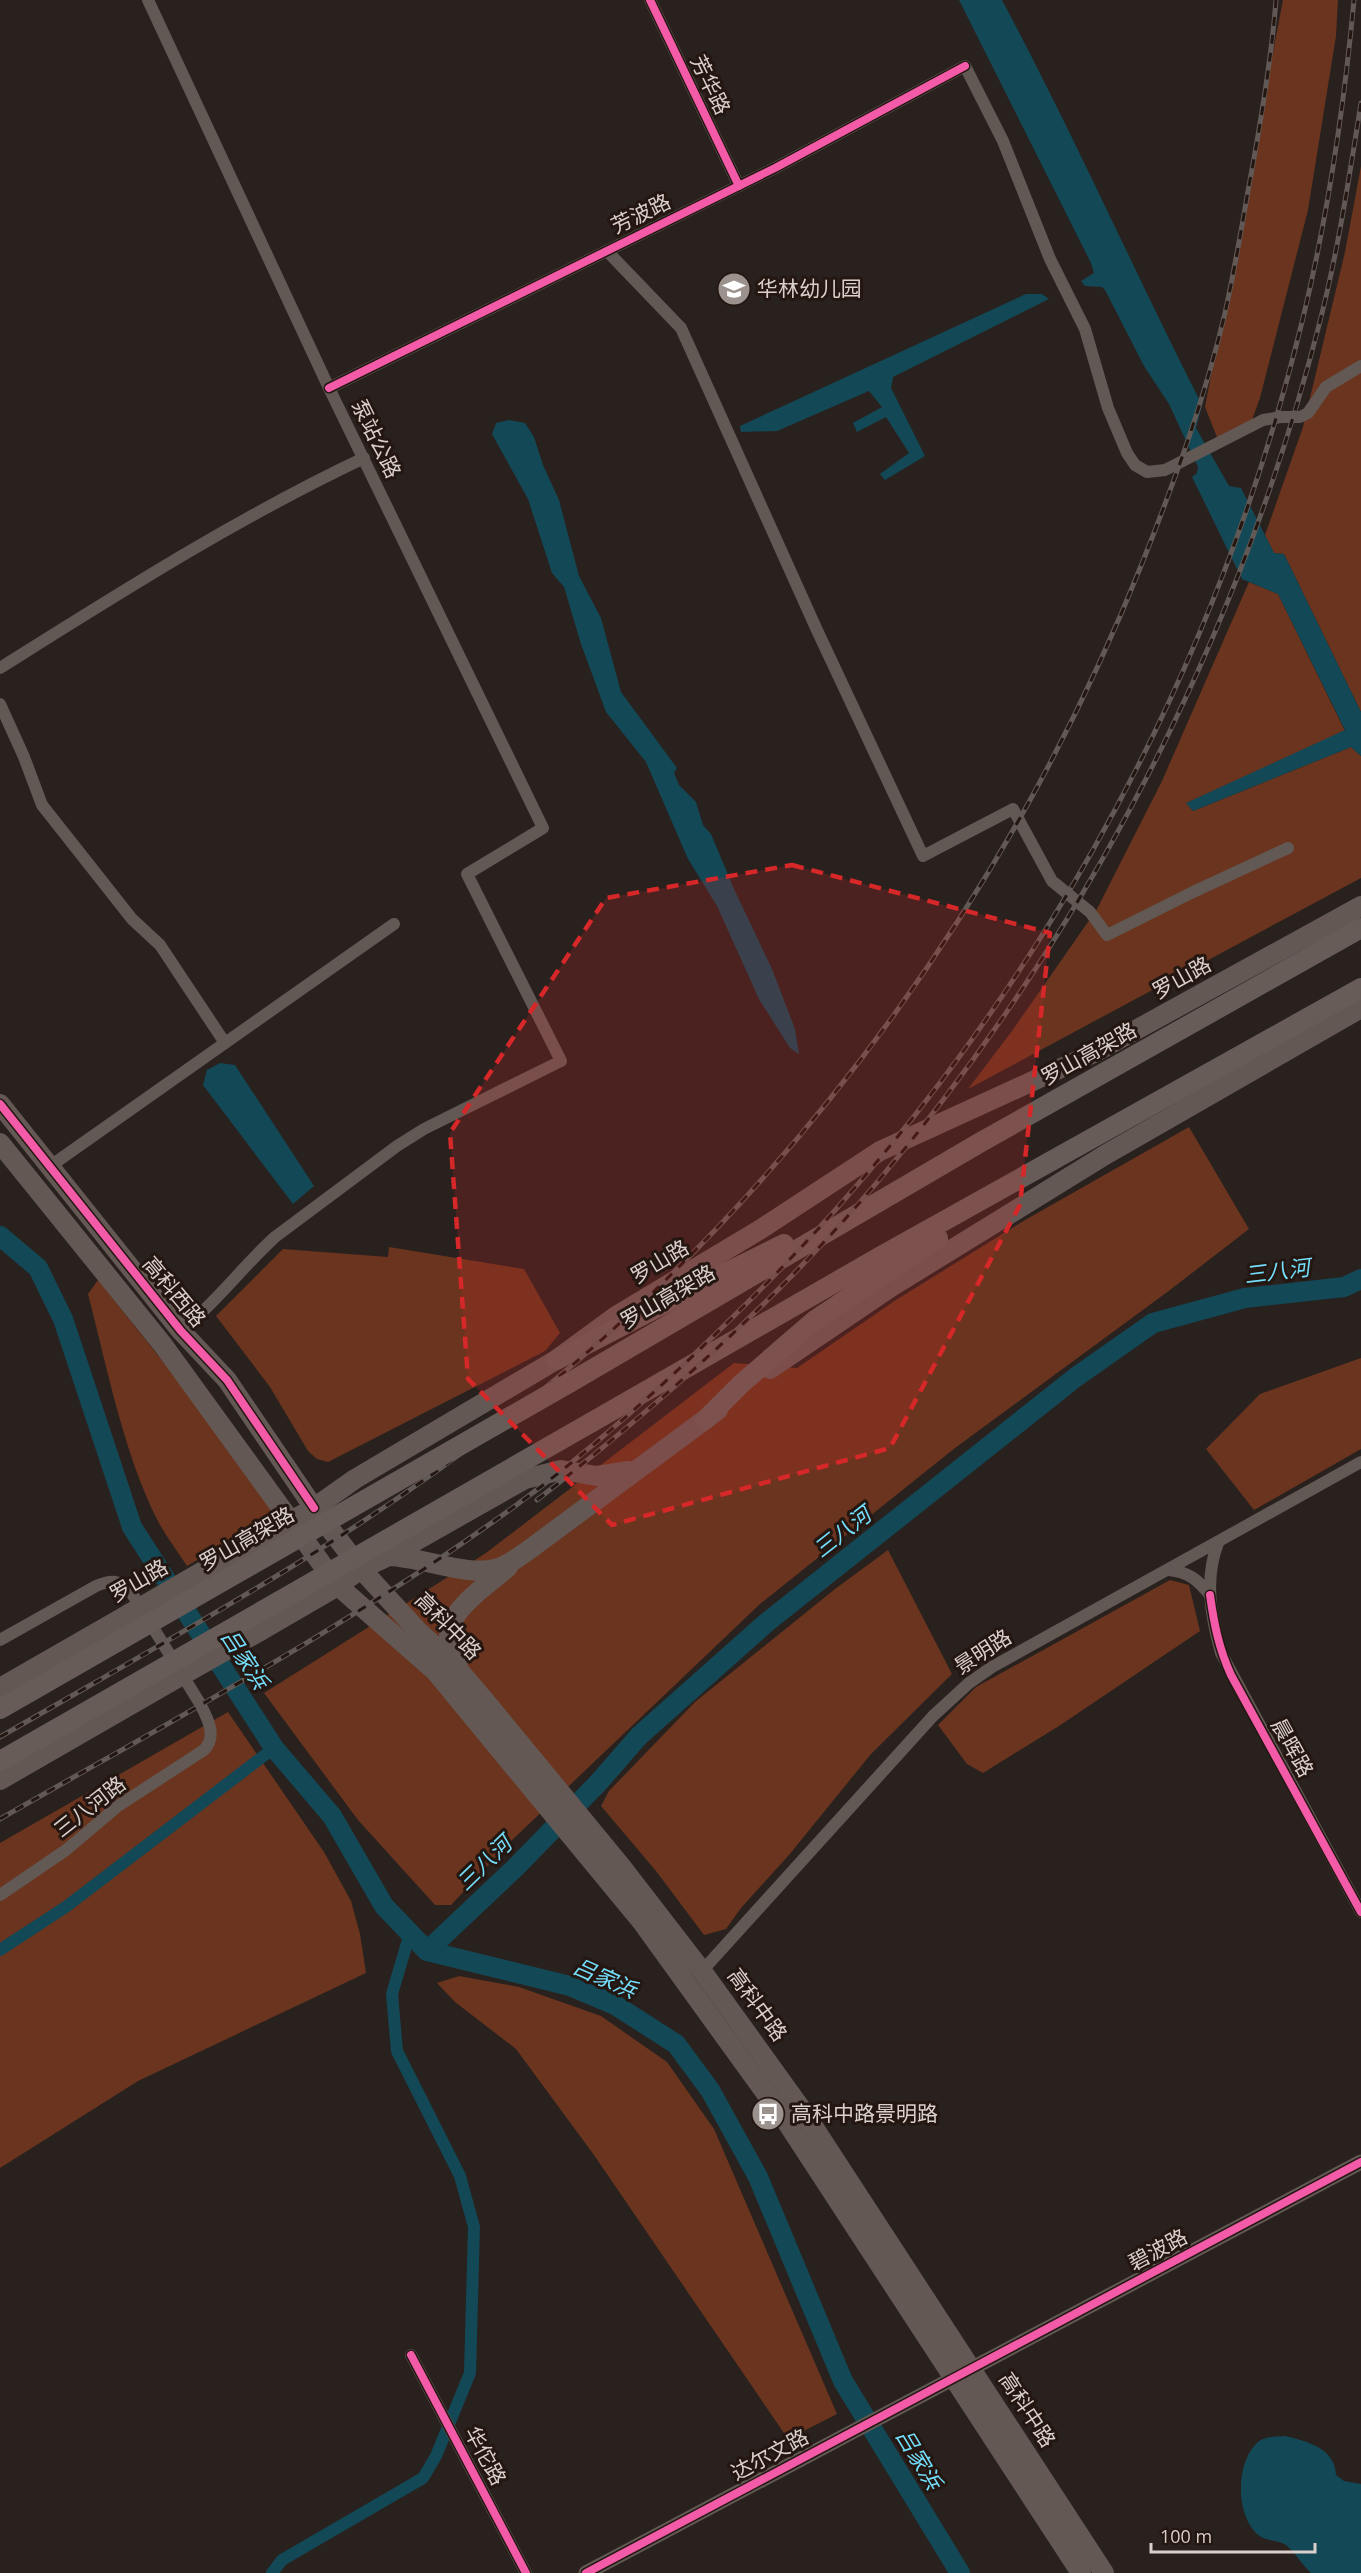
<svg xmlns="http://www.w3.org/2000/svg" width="1361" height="2573" viewBox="0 0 1361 2573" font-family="'Open Sans','Noto Sans SC',sans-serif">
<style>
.green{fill:#6a341e}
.water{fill:#134856}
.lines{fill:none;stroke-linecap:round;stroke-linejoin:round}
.canal{stroke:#134856;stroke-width:12}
.river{stroke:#134856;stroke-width:20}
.minor{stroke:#625854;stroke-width:12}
.tertiary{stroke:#625854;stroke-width:15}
.primary{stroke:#645854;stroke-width:20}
.trunk{stroke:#675c58;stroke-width:20}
.rail-casing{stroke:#615956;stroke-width:5}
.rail{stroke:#241610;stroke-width:3;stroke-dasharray:9;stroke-linecap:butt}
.primary-bridge{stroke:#645854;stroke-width:20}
.trunk-bridge{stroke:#675c58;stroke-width:20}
.cycleway-casing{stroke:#241610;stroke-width:11}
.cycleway{stroke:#f35aa7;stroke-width:8}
.marked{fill:#d62828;fill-opacity:0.2;stroke:#d62828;stroke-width:4.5;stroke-dasharray:12 8;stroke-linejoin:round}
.labels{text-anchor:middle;stroke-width:6;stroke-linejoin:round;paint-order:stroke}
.street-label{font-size:21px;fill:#d9cfcb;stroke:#241610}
.poi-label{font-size:21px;fill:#d9cfcb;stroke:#241610;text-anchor:start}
.water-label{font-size:22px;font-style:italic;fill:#73dffc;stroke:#241610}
</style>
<rect width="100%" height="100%" fill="#29211e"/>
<g class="green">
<path d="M1283,0h55l-2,36 -28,174 -48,188 -8,22 -35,17 -12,-30z"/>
<path d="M1361,166v546l-77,-158 -10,-1 -9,-18 38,-108 42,-175z"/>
<path d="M1249,582l29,12 67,137 -158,72 6,8 158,-64 10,9v122l-393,211 44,-58 85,-122 65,-128z"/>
<path d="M1189,1127l60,102 -79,61 -215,158 -195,156 -251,239 -58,62h-16l-77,-85 -94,-127 222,-140 248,-190 63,5 99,-68 129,-80z"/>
<path d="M389,1247l135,22 36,64 -15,18 -217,111 -11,-3 -9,-8 -38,-64 -54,-71 67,-67 105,8z"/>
<path d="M98,1280l183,230 -94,56c-9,-14 -20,-28 -28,-43 -35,-67 -52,-156 -71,-229z"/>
<path d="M1361,1358v91l-107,61 -48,-61 54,-55z"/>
<path d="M888,1550l64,124 -81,80 -82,101 -48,53 -15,21 -22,6 -48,-64 -55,-65 8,-15 86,-89 140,-113z"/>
<path d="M1170,1580l19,5 11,46 -141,95 -76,47 -16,-9 -29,-39 38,-38z"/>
<path d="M228,1712l96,140 27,49 9,33 6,39 -228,108 -138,87v-325z"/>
<path d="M459,1976l60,11 82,29 66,46 47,67 123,285 -49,25 -194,-284 -78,-106 -61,-47 -18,-19z"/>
</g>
<g class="water">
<path d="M959,0h43c71,133 132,271 200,405l-6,23 33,58 12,2 33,65 10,1 77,158v44l-10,-9 -158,64 -7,-8 159,-73 -67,-136 -36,-15 -50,-102 5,-4 1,-6 -29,-63 -25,-38 -39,-76 -3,-3 -17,-1 -4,-5 13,-8 -3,-10z"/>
<path d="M1026,294h16l7,5 -156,78 -2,11 34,68 -40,24 -5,-6 29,-21 -23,-36 -29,15 -4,-9 29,-16 -13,-16 -92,40 -36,1 -1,-6z"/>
<path d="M509,420l16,3 9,14 9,28 16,35 20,76 22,42 20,74 56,76 -3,5 5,12 17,17 7,23 8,9 23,55 38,80 23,60 4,25 -9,-6 -31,-49 -42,-93 -29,-47 -42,-97 -40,-50 -25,-68 -17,-57 -12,-14 -24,-74 -36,-65 4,-11z"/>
<path d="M220,1063l15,2 79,121 -21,18 -90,-119 4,-15z"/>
<path d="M1285,2436c22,5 50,12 51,39l8,6 17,3v89h-50c-9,-8 -16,-21 -25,-28 -10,-6 -21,-3 -30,-12 -20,-20 -20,-67 -1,-88 7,-9 19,-8 30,-9z"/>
</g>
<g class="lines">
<g class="canal">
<path d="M0,1950l67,-44 207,-158"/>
<path d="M272,2573l10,-13 141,-82 13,-22 34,-83 4,-146 -14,-51 -63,-125 -5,-57 18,-61"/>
</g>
<g class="river">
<path d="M0,1236l38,32 25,51 69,208 142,221 58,68 52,90 43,45 143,35 45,19 61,39 34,46 48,87 85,204 117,192"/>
<path d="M427,1951l88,-83 83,-85 41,-47 127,-113 310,-246 77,-54 92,-25 99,-11 17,-8"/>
</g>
<g class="minor">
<path d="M148,0l181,388 214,440 -76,46 94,187 -137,68 -27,17 -122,91c-33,30 -59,66 -94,94"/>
<path d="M650,0l89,186"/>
<path d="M607,251l74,77 135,300 107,228 90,-47 39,72 38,31 17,23 84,-42 97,-45"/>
<path d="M329,388l446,-220 190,-102 38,75 47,118 35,70 23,79 19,45 8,12 12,7 18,-2 98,-50 18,-3h19l8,-4 18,-26 35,-21"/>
<path d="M0,668c118,-74 237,-150 364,-210"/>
<path d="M0,704l24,53 18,48 90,114 28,26 65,98"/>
<path d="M49,1167l345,-243"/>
<path d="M1218,1543c-14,36 -7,74 3,110l140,259"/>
<path d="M1169,1570c20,2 29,10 41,25"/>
<path d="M0,1640l96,-54c14,-6 25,-7 35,6l68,110c8,15 19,34 5,48l-86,56 -52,44 -66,45"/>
<path d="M702,1971l231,-255 36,-33 23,-16 369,-205"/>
<path d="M411,2355l115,218"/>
</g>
<path class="tertiary" d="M586,2573l775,-411"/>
<g class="primary">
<path d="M0,1104l181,227 46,49 87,128 47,61 58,63 31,28 35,41 136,165 81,105 103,143 299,459"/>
<path d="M0,1143l163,202 174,240 98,86 207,251 146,202 293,449"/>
<path d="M770,1369l121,-82 214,-132 256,-147"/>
<path d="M389,1556c35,1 80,23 112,11 9,-3 17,-10 25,-15l192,-142"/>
<path d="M219,1562l95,-54 41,-29 201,-119 60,-44 145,-87 119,-78 214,-98 267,-147"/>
<path d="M260,1631l74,-43 27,-19 28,-13 136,-77 36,-9 36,6 32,-5"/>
<path d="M458,1667c-3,-10 -8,-21 -9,-32 -1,-25 41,-52 59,-68"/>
<path d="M0,1688l129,-74"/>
<path d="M0,1780l170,-98"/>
</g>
<g class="trunk">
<path d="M556,1360l137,-71 91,-45"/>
<path d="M569,1383l412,-241 380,-214"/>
<path d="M705,1420l36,-36 74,-64 123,-82"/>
<path d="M592,1422l291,-167 478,-267"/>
</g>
<g class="rail-casing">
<g id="rail">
<path d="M537,1500c123,-96 241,-200 342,-320 208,-248 359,-540 440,-855 19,-73 30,-147 42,-222"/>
<path d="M0,1737c187,-108 377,-210 544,-348 266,-219 472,-509 599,-828 32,-81 62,-163 82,-248 9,-40 16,-81 23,-122 12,-64 23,-127 28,-191"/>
<path d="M0,1819c173,-99 349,-193 511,-310 84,-61 161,-131 234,-204 274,-271 467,-612 558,-987 25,-104 41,-211 51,-318"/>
</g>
</g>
<use href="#rail" class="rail"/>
<g class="primary-bridge">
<path d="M129,1614l90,-52"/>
<path d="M170,1682l90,-51"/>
</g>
<g class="trunk-bridge">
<path d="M0,1709l569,-326"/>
<path d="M0,1761l592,-339"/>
</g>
<g class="cycleway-casing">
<g id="cycleway">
<path d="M650,0l89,186"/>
<path d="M329,388l446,-220 190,-102"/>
<path d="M0,1104l181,227 46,49 87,128"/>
<path d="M1210,1595c4,29 9,54 21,80l130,237"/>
<path d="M411,2355l115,218"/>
<path d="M586,2573l775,-411"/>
</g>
</g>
<use href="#cycleway" class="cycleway"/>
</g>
<path class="marked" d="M792,865l258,68 -30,272 -130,243 -278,77 -144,-146 -18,-246 156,-235z"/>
<defs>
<g id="school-disc" transform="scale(1.725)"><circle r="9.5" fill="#9b928e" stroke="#241610"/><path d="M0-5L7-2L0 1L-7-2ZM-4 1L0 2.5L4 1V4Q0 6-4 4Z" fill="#fff"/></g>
<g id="bus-disc" transform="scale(1.725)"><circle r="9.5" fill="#9b928e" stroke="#241610"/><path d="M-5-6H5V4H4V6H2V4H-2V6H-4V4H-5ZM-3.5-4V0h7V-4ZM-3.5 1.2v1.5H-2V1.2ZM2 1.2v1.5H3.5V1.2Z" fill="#fff"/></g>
</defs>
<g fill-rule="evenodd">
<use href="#school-disc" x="734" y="289"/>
<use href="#bus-disc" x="768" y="2114"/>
</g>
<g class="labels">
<g class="street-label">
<text transform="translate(710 85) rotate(64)" y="7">芳华路</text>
<text transform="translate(641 214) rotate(-26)" y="7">芳波路</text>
<text transform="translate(376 439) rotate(64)" y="7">泵站公路</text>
<text transform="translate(1182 978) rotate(-29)" y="7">罗山路</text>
<text transform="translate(1089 1054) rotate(-29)" y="7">罗山高架路</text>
<text transform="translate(660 1262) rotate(-31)" y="7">罗山路</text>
<text transform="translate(174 1292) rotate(50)" y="7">高科西路</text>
<text transform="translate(668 1297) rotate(-30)" y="7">罗山高架路</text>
<text transform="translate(247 1539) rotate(-30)" y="7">罗山高架路</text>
<text transform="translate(139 1581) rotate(-30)" y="7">罗山路</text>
<text transform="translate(448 1626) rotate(46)" y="7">高科中路</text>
<text transform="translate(983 1652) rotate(-33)" y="7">景明路</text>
<text transform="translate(1292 1748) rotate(61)" y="7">晨晖路</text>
<text transform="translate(90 1807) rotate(-38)" y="7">三八河路</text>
<text transform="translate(757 2005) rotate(54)" y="7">高科中路</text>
<text transform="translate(1158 2250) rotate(-28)" y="7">碧波路</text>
<text transform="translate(1027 2410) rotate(57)" y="7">高科中路</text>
<text transform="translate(770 2455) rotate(-28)" y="7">达尔文路</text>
<text transform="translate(485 2456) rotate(62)" y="7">华佗路</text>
</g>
<g class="poi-label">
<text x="757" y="296">华林幼儿园</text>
<text x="791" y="2121">高科中路景明路</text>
</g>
<g class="water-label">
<text transform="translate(1277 1271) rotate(-7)" y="8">三八河</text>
<text transform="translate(842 1532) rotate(-38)" y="8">三八河</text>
<text transform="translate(245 1659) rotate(57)" y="8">吕家浜</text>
<text transform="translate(484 1863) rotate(-44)" y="8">三八河</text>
<text transform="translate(605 1978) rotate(24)" y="8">吕家浜</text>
<text transform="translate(919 2459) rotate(59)" y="8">吕家浜</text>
</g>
</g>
<path d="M1151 2543v9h164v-9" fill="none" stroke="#d9cfcb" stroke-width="3"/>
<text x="1160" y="2543" font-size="18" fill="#d9cfcb" stroke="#241610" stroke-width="4.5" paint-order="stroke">100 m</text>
</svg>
